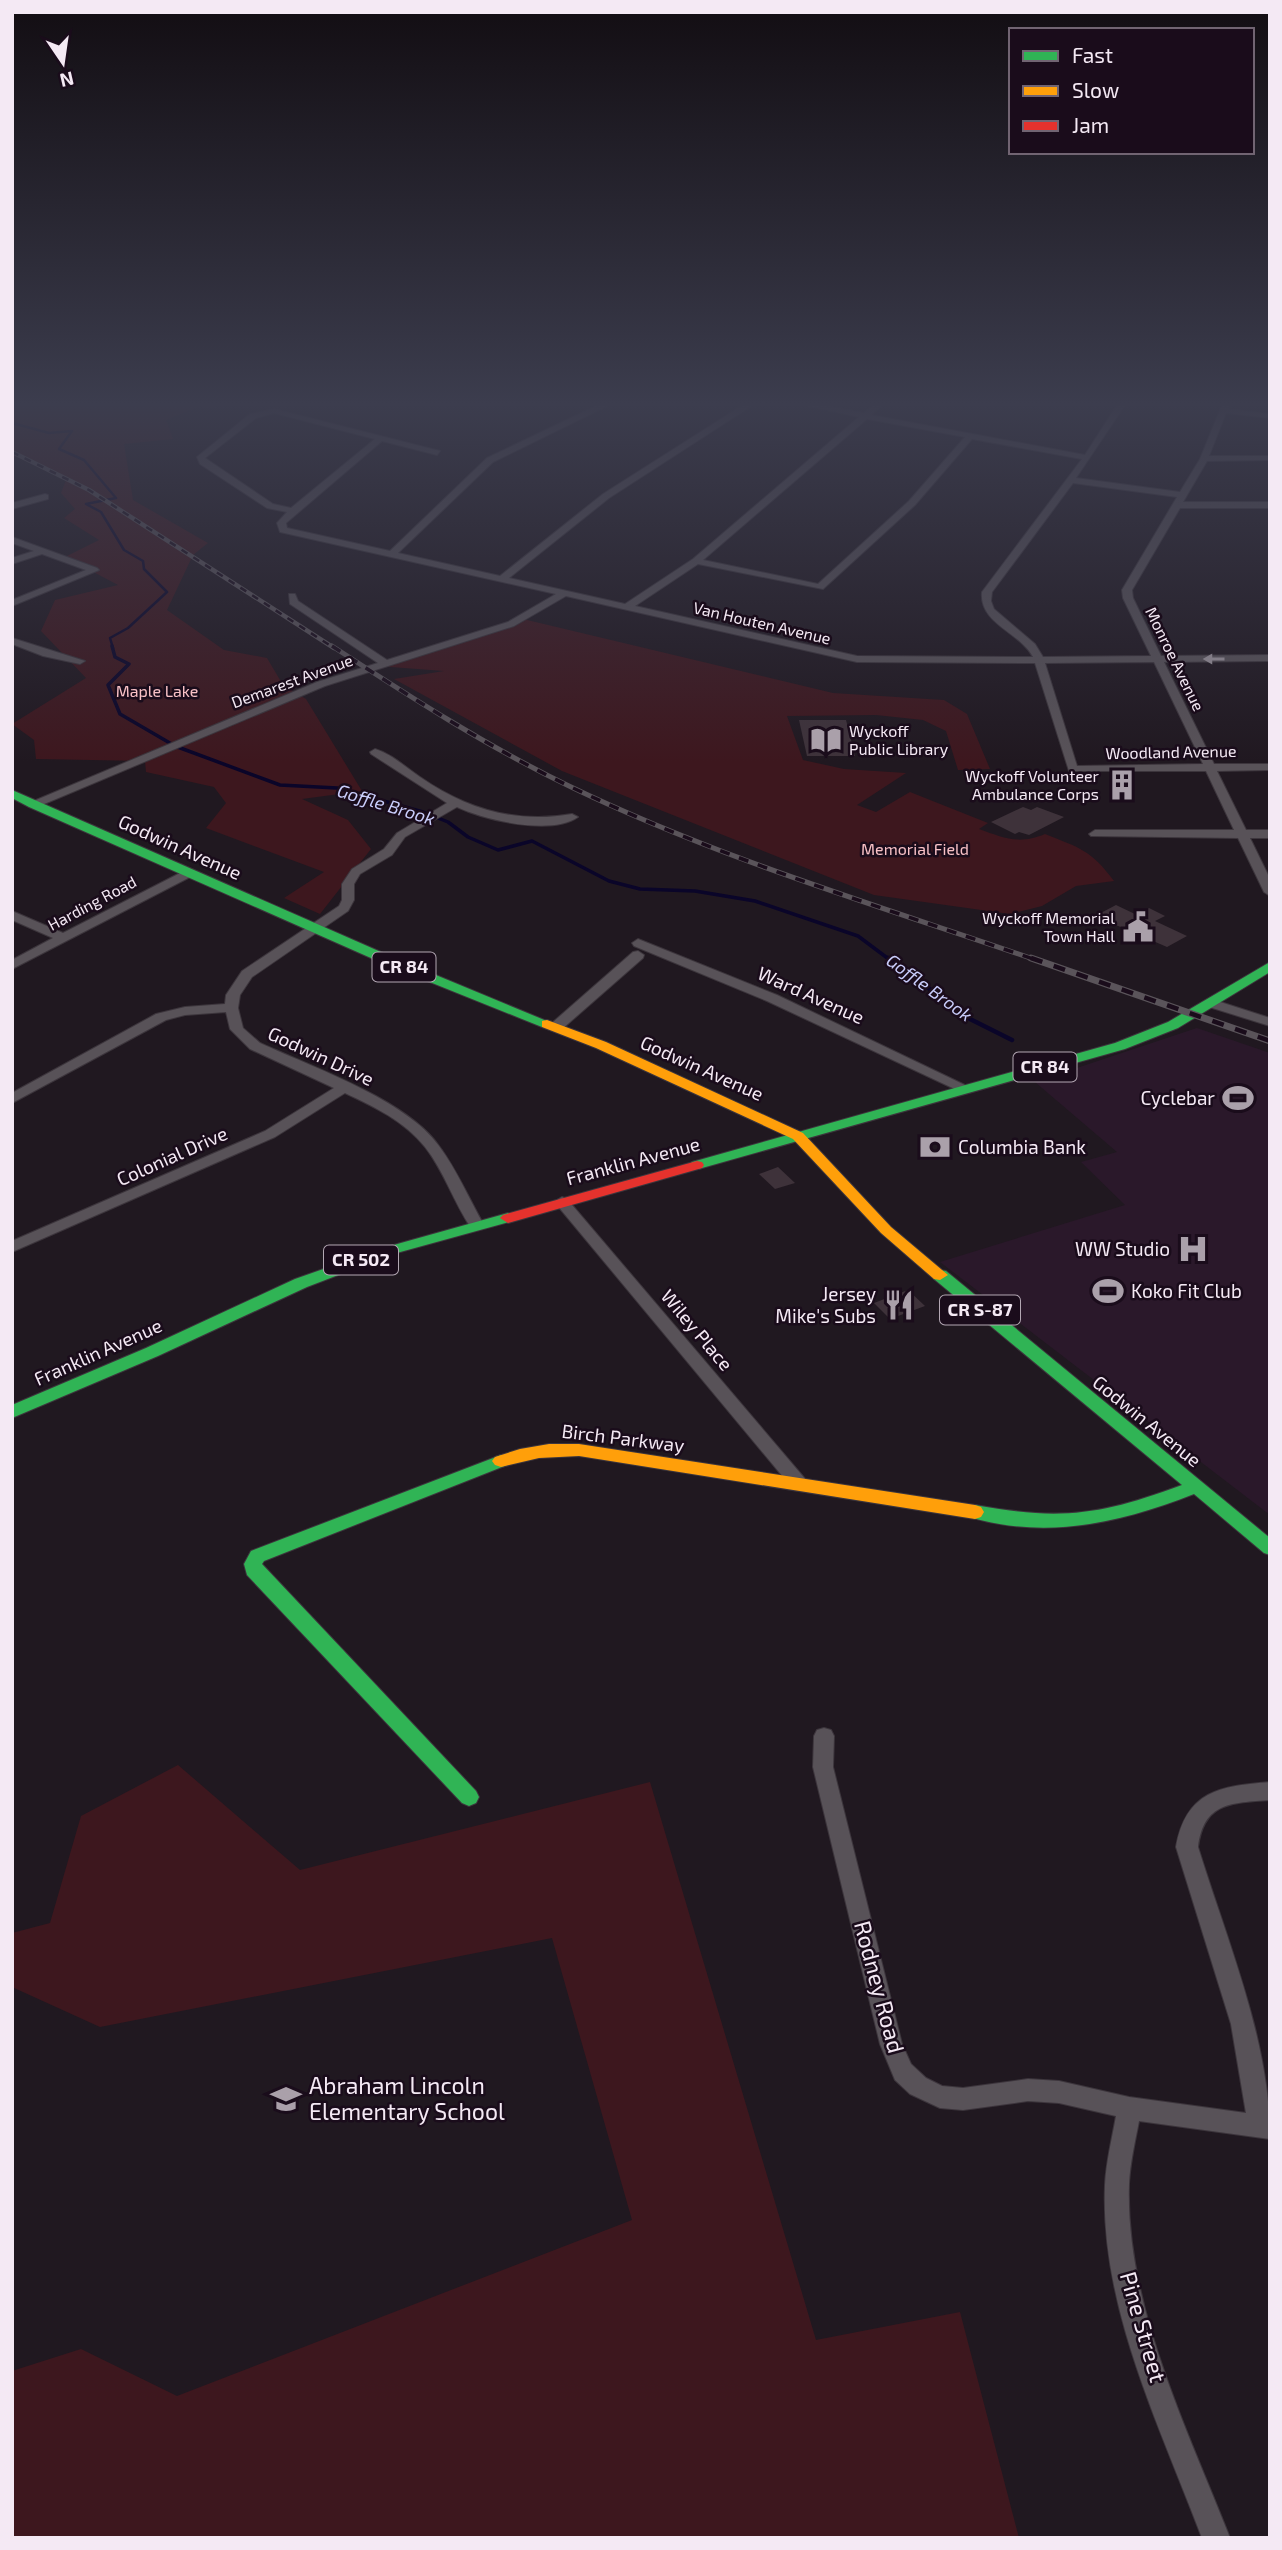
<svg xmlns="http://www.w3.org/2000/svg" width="1282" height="2550" viewBox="0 0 1282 2550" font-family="'Exo 2',sans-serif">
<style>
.built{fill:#2a182a}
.green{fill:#3d171e}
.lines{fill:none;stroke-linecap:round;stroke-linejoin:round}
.stream-far2{stroke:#0a0529;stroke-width:2.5}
.stream-far1{stroke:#0a0529;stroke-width:3.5}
.stream{stroke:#0a0529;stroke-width:4.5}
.building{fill:#3e323a}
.street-casing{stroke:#3c353c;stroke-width:2}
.fast-casing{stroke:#3c353c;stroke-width:2}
.slow-casing{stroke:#3c353c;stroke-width:2}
.jam-casing{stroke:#3c353c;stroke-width:2}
.street{fill:#585258;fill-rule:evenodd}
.fast{fill:#30b455;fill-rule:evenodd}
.slow{fill:#ff9f0a;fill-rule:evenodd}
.jam{fill:#e5322d;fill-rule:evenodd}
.rail-far2-casing{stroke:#5a545a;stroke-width:4.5}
.rail-far1-casing{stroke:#5a545a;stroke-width:5}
.rail-casing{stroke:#5a545a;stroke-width:7}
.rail-far2{stroke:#1a0c1b;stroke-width:2.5;stroke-dasharray:7;stroke-linecap:butt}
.rail-far1{stroke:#1a0c1b;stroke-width:3.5;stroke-dasharray:10;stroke-linecap:butt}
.rail{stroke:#1a0c1b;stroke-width:4.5;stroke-dasharray:12;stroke-linecap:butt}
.oneway{fill:#9e969e}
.labels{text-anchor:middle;stroke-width:5;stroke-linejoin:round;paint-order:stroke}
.far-street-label{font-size:16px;fill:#f4e9f4;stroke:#1a0c1b}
.far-park-label{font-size:16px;fill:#f8c1c6;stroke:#1a0c1b}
.far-poi-label{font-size:16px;fill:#f4e9f4;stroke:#1a0c1b;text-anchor:end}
.far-water-label{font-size:18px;font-style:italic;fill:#c9cdfb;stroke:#1a0c1b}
.shield{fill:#1a0c1b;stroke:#b3a7b3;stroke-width:2}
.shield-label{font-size:18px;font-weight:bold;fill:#f4e9f4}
.street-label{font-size:19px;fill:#f4e9f4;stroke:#1a0c1b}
.poi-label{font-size:19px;fill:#f4e9f4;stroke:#1a0c1b;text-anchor:end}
.near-street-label{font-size:23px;fill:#f4e9f4;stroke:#1a0c1b}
.near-poi-label{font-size:23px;fill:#f4e9f4;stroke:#1a0c1b;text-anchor:start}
</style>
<rect width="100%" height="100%" fill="#201820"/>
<path class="built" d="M1197,1028l73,25v462l-330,-253 185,-57 -44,-43 36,-10 -82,-70z"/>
<g class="green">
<path d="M12,405h205l-6,3 -11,-2 -34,14 7,19 -49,5 9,56 75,43 -15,12 -26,55 57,40 43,8 16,27 23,14 56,92 -60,8 46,21 23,29 -51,65 -36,-16 40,-26 -118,-44 20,-25 -12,-16 -68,-15 -1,-11 -109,-2 -2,-19 -22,-16 74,-46 -45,-47 14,-31 63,-15 -53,-28 34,-17 -35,-22 11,-9 -14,-16 5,-13 -49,-23 -5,1z"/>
<path d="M523,619l310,74 111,7 23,14 23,55 -32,1 -12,-39 -23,-11 -47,-5 -89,1 16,44 41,9 62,4 -49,32 19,7 34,-20 78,31 -9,6c25,9 40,16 66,5 35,14 46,16 69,47l-38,5 -34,20 -32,8 -136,-19 -312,-124 -168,-92 50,-8 -67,-5z"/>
<path d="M178,1765l122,105 350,-88 166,558 144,-28 59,226h-1007v-167l69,-22 96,47 455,-176 -80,-282 -452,89 -88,-40v-54l38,-10 31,-107z"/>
</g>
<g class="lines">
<path class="stream-far2" d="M12,423l37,10 23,-2 -13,18 25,11 32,38 -30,6 15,8 23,38 19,11 1,8 23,23 -39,36 -18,10 3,10"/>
<path class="stream-far1" d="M112,646l3,11 14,7 -21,21 12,29 55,32 105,39 57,3 86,24 25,10 20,15 30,13 34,-9 77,40 31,8 55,2 60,10 103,35 32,24"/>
<path class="stream" d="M888,958l82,61 42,21"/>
</g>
<g class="building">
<path d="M799,720h47l9,36h-48z"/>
<path d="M1111,776h16l7,18h-16z"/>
<path d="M1023,807l8,3 6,-3 27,10 -35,18 -10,-3 -4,2 -24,-12z"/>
<path d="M1116,905l21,10 12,-7 16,8 -10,5 32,15 -20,11 -72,-31z"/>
<path d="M778,1167l17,16 -20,6 -16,-15z"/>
<path d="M908,1290l17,16 -35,13 -16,-16z"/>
</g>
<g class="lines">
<g class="street-casing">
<g id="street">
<path d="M598,405h11l-116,57 -95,91 102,23 103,-82 140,-89h10l-144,93 -100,80 116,26 68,-45 166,-142 -55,-12h19l41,8 9,-8h9l-11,10 214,40 32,-50h8l-49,73 104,14 20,-33 22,-54h8l-2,4 42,5v4l-44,-5 -17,43h61v4l-63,1 -24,41h87v6h-90l-48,82 1,8 28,58 109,-1v6l-106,1 50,102h56v6l-53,1 29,59h24v8h-20l20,41v17l-6,-4 -26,-54 -147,-2 -2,-2 6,-4h139l-28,-59h-137l-34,-108 -178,-1 -291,-66 -52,30 -189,60 -288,121h-8v-4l288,-121 61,-19 -88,-59 -1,-10h6l3,7 89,59 121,-38 48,-28 -276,-62 -3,-9 10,-11 -20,-4 -67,-44 -3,-7 53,-43 24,-5 166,42 -3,4 -55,-14 -96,82 1,5 103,23 97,-93zM274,413l101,26 -84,69 -18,-4 -68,-46 51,-40zM867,419l98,18 -56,64 -91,83 -115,-24zM972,439l110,20 -100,133c-3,32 38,40 51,65l-176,-1 -222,-50 63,-42 125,25 92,-84zM1073,483l104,14 -55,93 1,8 28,58 -108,1 -8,-13 -41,-35 -3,-8 1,-9zM1154,662l49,102 -126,2 -32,-103z"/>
<path d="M45,494l3,1v4l-36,10v-6z"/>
<path d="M12,537l85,31 2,2 -87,36v-6l74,-30 -44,-16 -30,10v-6l22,-7 -22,-8z"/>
<path d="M12,638l73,23 -5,3 -37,-8 -31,-12z"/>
<path d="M375,749c17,5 30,18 45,28 46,32 96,47 152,37l6,3c-27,19 -93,3 -121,-10l-52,30 -13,18 -32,19 -6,10v16l-6,11 -96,66 -12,18 -2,13 5,20 17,15c52,24 147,57 179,103 18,24 30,53 45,79l-3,3h-10c-17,-25 -27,-57 -46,-81 -21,-26 -50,-40 -80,-54l-70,44 -263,115v-11l253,-110 69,-43 -84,-39 -20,-20 -4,-17 -41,3 -19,5 -154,83v-10l144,-79 29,-7 40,-3 1,-9 16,-24 97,-65 3,-6v-16l10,-15 32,-20 13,-16 50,-30 -76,-49 -1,-2z"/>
<path d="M188,869l6,4 -2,3 -180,93v-9l41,-22 -41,-18v-9l51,22z"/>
<path d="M638,939l139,56 194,93 -2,3h-10l-192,-90 -133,-55 -2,-3z"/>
<path d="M638,951l6,4 -1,3 -81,71h-10l-2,-3 2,-3 81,-71z"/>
<path d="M1211,999l59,19v8l-64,-20 -2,-3z"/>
<path d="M562,1197l5,2 239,281 3,5 -3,5h-12l-237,-285 -3,-3z"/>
<path d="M824,1728l7,2 3,6 -1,31 69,277 9,20 15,14 16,8 21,2 65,-9 31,2 70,16 117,16 -15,-89 -55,-177c10,-56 44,-61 94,-65v18c-39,3 -66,2 -72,47 29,94 72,193 72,292l-131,-18c-4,21 -9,42 -10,63 -4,120 58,244 101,354h-28c-42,-112 -102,-231 -97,-353 1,-23 7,-46 11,-69l-57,-13 -31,-2 -65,9 -23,-2 -30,-14 -15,-14 -15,-36 -67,-277 1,-31 3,-6z"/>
</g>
</g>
<g class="fast-casing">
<g id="fast">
<path d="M12,790l378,166 164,68 -2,3h-10l-162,-65 -351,-155 -17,-9z"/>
<path d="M1270,962v10l-92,56 -53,21 -423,119 -5,1 -7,-4 2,-3 423,-119 53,-21z"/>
<path d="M508,1213l8,5 -3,3 -120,33 -86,33 -149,69 -146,62v-13l134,-57 149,-69 88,-31z"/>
<path d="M940,1270l6,1 324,267v17l-6,-2 -70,-59c-74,29 -147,46 -225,23l-3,-5 3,-5 6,-2c86,16 126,10 207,-20l-248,-206 -2,-4z"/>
<path d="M501,1455l6,2 3,4 -3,4 -243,96 -2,3 214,227 3,6 -3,6 -7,3 -7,-3 -215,-228 -3,-11 7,-13z"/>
</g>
</g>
<g class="slow-casing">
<g id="slow">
<path d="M547,1020l59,22 197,91 88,94 57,48 -8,5 -6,-1 -53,-46 -88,-94 -197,-91 -54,-21v-6z"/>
<path d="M549,1444h30l396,61 6,2 3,5 -3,5 -6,2 -396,-63 -40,2 -38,9 -6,-2 -3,-4 3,-4 25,-8z"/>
</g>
</g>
<g class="jam-casing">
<path id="jam" d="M697,1161l5,1 2,3 -2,3 -194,55 -8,-5 3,-3z"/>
</g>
<use href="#street" class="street"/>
<use href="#fast" class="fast"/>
<use href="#slow" class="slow"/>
<use href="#jam" class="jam"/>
<g class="rail-far2-casing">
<path id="rail-far2" d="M12,452l77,38 245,158"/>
</g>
<g class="rail-far1-casing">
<path id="rail-far1" d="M332,646c77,50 154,100 237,140 149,72 310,120 467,174"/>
</g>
<g class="rail-casing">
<path id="rail" d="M1031,958l239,83"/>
</g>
<use href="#rail-far2" class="rail-far2"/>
<use href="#rail-far1" class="rail-far1"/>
<use href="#rail" class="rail"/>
</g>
<defs><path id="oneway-solid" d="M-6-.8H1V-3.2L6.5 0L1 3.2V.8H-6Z" transform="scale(1.75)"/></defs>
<use class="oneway" href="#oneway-solid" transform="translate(1214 659) rotate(180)"/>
<linearGradient id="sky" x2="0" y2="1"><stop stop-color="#120d12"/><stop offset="0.53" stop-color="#3c3d4e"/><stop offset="1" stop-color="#3c3d4e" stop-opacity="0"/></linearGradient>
<rect width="1282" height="762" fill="url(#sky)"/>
<defs>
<g id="library-bare" transform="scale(2.415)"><path d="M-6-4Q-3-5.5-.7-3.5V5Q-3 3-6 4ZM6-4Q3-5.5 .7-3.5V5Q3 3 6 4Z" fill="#aaa0aa" stroke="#1a0c1b" stroke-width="2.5" paint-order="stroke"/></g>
<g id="building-bare" transform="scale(2.415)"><path d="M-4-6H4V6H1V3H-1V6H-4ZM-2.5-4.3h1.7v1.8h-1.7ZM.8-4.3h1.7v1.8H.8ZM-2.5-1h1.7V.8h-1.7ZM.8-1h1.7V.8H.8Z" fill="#aaa0aa" stroke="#1a0c1b" stroke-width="2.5" paint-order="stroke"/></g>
<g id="civic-bare" transform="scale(2.415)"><path d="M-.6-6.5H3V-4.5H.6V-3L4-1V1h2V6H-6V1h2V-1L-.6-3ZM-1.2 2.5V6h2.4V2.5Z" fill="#aaa0aa" stroke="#1a0c1b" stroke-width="2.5" paint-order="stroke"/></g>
<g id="stadium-bare" transform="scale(2.415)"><path d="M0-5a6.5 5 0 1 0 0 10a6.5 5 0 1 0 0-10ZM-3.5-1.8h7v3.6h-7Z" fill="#aaa0aa" stroke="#1a0c1b" stroke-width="2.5" paint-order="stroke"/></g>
<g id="bank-bare" transform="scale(2.415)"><path d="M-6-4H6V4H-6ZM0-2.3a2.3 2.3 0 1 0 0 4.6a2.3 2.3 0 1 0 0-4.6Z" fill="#aaa0aa" stroke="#1a0c1b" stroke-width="2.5" paint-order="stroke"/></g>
<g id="hospital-bare" transform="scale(2.415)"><path d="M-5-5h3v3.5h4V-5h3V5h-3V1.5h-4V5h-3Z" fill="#aaa0aa" stroke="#1a0c1b" stroke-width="2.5" paint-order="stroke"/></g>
<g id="restaurant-bare" transform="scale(2.415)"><path d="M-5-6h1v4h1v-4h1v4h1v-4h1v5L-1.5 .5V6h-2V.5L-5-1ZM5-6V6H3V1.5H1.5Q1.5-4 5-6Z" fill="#aaa0aa" stroke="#1a0c1b" stroke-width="2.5" paint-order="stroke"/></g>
<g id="school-bare" transform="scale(2.415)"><path d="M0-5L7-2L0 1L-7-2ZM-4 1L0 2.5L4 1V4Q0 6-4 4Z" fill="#aaa0aa" stroke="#1a0c1b" stroke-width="2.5" paint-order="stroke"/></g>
</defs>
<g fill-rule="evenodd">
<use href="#library-bare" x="826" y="740"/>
<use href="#building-bare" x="1122" y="785"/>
<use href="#civic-bare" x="1138" y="927"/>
<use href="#stadium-bare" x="1238" y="1098"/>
<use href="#bank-bare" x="935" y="1147"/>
<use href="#hospital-bare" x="1193" y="1249"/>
<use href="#stadium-bare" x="1108" y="1291"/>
<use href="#restaurant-bare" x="899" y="1305"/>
<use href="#school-bare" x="286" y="2099"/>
</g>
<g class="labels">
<g class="far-street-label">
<text transform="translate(762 623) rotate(13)" y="6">Van Houten Avenue</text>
<text transform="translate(1175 659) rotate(64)" y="6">Monroe Avenue</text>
<text transform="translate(292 681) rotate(-20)" y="6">Demarest Avenue</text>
<text transform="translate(1171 752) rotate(-1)" y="6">Woodland Avenue</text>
<text transform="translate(92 903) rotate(-28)" y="6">Harding Road</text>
</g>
<g class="far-park-label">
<text x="157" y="697">Maple Lake</text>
<text x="915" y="855">Memorial Field</text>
</g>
<g class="far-poi-label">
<text x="849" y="737" text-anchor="start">Wyckoff<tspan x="849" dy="18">Public Library</tspan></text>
<text x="1099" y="782">Wyckoff Volunteer<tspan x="1099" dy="18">Ambulance Corps</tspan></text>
<text x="1115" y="924">Wyckoff Memorial<tspan x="1115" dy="18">Town Hall</tspan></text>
</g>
<g class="far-water-label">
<text transform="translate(386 805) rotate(17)" y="6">Goffle Brook</text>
<text transform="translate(929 988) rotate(36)" y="6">Goffle Brook</text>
</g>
<g class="shield">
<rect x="372.5" y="952.5" width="63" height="29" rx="5"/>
<rect x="1013.5" y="1052.5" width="63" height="29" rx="5"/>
<rect x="324" y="1245.5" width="74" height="29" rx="5"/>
<rect x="940" y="1295.5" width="80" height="29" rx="5"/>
</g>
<g class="shield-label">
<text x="404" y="973">CR 84</text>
<text x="1045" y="1073">CR 84</text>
<text x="361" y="1266">CR 502</text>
<text x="980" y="1316">CR S-87</text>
</g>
<g class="street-label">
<text transform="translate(180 847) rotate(24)" y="7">Godwin Avenue</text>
<text transform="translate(811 995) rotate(24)" y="7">Ward Avenue</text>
<text transform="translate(321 1056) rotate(25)" y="7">Godwin Drive</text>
<text transform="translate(702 1068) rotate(24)" y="7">Godwin Avenue</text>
<text transform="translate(172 1156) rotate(-24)" y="7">Colonial Drive</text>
<text transform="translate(633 1161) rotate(-15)" y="7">Franklin Avenue</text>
<text transform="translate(697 1330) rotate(50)" y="7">Wiley Place</text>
<text transform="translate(98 1352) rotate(-24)" y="7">Franklin Avenue</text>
<text transform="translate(1147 1421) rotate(39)" y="7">Godwin Avenue</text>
<text transform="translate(623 1438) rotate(7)" y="7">Birch Parkway</text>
</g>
<g class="poi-label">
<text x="1215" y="1105">Cyclebar</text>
<text x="958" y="1154" text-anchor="start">Columbia Bank</text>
<text x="1170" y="1256">WW Studio</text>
<text x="1131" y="1298" text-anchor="start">Koko Fit Club</text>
<text x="876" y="1301">Jersey<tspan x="876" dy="22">Mike's Subs</tspan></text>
</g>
<g class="near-street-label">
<text transform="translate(879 1987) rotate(75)" y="8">Rodney Road</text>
<text transform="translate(1143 2327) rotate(74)" y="8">Pine Street</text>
</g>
<g class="near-poi-label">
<text x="309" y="2094">Abraham Lincoln<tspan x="309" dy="26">Elementary School</tspan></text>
</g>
</g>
<rect width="1282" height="2550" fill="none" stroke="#f4e9f4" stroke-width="28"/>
<rect x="1009" y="28" width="245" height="126" fill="#1a0c1b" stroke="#716472" stroke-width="2"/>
<rect x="1023" y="51" width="35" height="10" fill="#30b455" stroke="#716472" stroke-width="2"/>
<text x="1072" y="63" font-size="21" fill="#f4e9f4">Fast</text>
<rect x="1023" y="86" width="35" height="10" fill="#ff9f0a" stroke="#716472" stroke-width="2"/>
<text x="1072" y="98" font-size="21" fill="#f4e9f4">Slow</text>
<rect x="1023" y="121" width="35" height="10" fill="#e5322d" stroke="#716472" stroke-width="2"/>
<text x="1072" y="133" font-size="21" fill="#f4e9f4">Jam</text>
<g transform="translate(63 63) rotate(167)" stroke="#1a0c1b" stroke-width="5" paint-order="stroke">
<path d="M0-5L12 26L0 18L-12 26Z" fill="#f4e9f4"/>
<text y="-10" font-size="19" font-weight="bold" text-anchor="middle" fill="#f4e9f4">N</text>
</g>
</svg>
